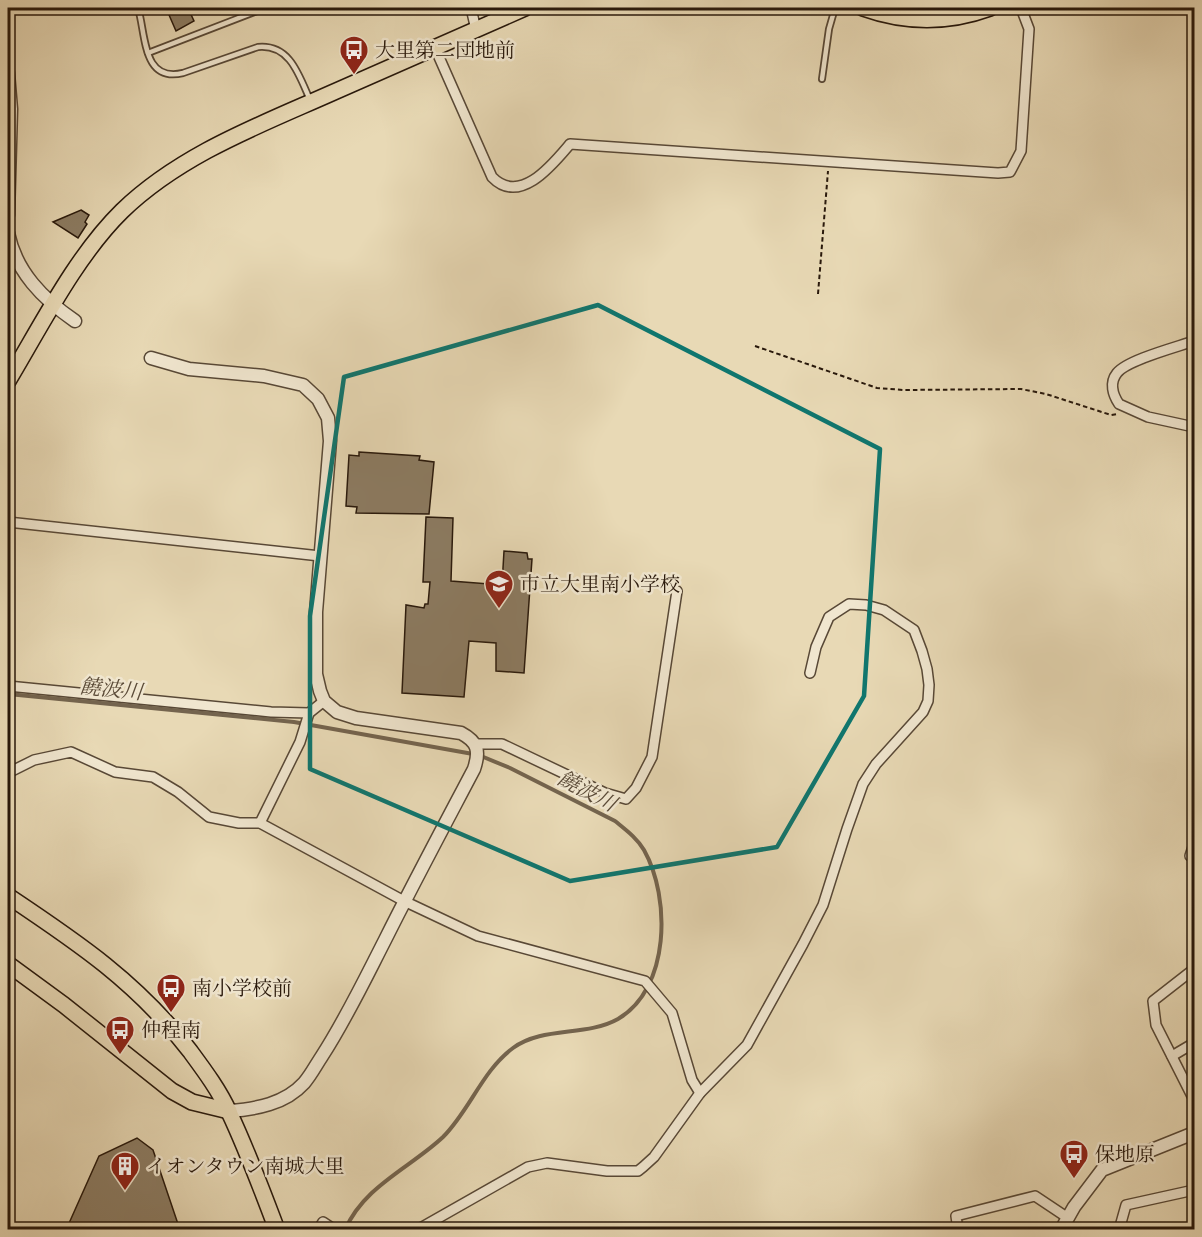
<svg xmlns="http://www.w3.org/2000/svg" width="1202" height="1237" viewBox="0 0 1202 1237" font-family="Cardo,'Noto Serif JP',serif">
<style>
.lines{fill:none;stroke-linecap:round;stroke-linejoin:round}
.stream{stroke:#74644e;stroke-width:4}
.building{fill:#8c7c63;stroke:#28180b;stroke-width:1.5}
.service-casing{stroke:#584836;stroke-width:8}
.minor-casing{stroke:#584836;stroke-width:12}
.tertiary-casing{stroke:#584836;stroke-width:15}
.primary-casing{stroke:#28180b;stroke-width:18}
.path{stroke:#28180b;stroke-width:2;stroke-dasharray:4.5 3;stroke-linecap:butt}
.service{stroke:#f0e6cf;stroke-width:4.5}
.minor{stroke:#f0e6cf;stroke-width:9}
.tertiary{stroke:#f0e6cf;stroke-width:12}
.primary{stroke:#e8d9b5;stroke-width:15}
.marked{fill:none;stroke:#0f766e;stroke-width:4.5;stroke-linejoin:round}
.labels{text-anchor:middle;stroke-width:5;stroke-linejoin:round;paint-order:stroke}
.poi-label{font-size:20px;fill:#28180b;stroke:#f0e6cf;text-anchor:start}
.water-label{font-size:21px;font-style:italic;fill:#5b4b38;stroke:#f0e6cf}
</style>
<rect width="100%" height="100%" fill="#e8d9b5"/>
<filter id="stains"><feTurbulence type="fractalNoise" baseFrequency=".00333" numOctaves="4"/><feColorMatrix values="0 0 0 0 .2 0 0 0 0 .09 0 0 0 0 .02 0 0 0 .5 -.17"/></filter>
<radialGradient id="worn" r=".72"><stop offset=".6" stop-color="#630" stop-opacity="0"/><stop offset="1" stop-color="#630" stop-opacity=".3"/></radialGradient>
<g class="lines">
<g class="stream">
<path d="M8,694l286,28 179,32"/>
<path d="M345,1230c19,-44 65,-62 98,-93 27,-27 39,-66 70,-89 30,-22 73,-11 105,-29 52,-30 53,-121 26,-169 -7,-12 -18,-20 -29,-29l-105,-53 -29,-12"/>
</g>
</g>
<g class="building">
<path d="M166,8h22l6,13 -18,10z"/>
<path d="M81,210l8,5 -4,7 2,2 -9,14 -25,-16z"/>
<path d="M359,452l61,4 -1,4 15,2 -5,52 -73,-1 1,-6 -11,-1 3,-51 10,1z"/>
<path d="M426,517l27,1 -2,63 51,4 2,-34 23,2 1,6h4l-8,114 -28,-2v-28l-27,-2 -5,56 -62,-4 4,-88 18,3 1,-4h3l2,-22h-7z"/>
<path d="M137,1138l16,12 27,80h-114l33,-74z"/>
</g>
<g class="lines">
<g class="service-casing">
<g id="service">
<path d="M138,8c8,26 4,75 45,65l75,-26c32,-3 41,28 52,53"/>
<path d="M148,53l117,-45"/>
<path d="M822,79l7,-50 6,-21"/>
</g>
</g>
<g class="minor-casing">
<g id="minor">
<path d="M471,8l5,22"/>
<path d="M435,48l57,129c28,29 61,-13 78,-33l428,29 12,-1 11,-21 8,-122 -8,-21"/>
<path d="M1194,341c-17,6 -67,19 -77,32 -8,10 -4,22 2,31l29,13 46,10"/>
<path d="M8,522l312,34"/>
<path d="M8,686l263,26 38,1 15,-12"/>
<path d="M476,744h26l103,49 21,6 10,-11 16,-31 25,-166"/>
<path d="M8,773l26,-13 37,-8 44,20 38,5 25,15 31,25 30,6h21l144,78 74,35 167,45 27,32 20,67 8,13"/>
<path d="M260,823l40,-81 9,-29"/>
<path d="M1194,844l-4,12 4,1"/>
<path d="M1194,969l-41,32 3,24 38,75"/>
<path d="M1172,1056l22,-13"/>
<path d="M318,1230l5,-8 12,8"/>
<path d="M417,1230l111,-63 19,-4 60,8h31l5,-4 11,-10 46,-64 47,-48 56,-101 20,-39 24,-76 16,-45 13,-20 47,-52 5,-11 1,-16 -2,-16 -5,-18 -8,-21 -30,-20 -18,-5 -17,-1 -20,13 -13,30 -6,26"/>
<path d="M958,1230l-2,-14 79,-20 33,22"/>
<path d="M1119,1230l7,-25 68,-15"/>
</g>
</g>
<g class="tertiary-casing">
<g id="tertiary">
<path d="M8,73l3,36 -3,106"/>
<path d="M8,233c8,39 35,66 67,88"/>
<path d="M151,358l38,11 75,7 39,9 15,14 10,19 2,23 -14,171v62l4,17 4,10 13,11 19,6 105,15c17,9 19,18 13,36 -30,57 -60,113 -89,171 -20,39 -39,79 -63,116 -6,9 -11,19 -18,27 -19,21 -48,26 -75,28"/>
<path d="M1061,1230l13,-23 28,-37 92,-37"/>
</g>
</g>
<g class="primary-casing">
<g id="primary">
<path d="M863,8c42,15 86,15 127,0"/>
<path d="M8,381c33,-55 68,-125 114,-170 59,-57 138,-86 212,-119 64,-28 128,-56 191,-84"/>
<path d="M8,896c69,46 130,87 182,155 14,19 29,39 39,61 18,38 33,78 48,118"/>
<path d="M8,964l56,41 108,86 20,11 37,9"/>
</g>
</g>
<g class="path">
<path d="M818,294l10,-123"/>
<path d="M755,346l122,42 27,2 117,-1 25,5 65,21 6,-1"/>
</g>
<use href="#service" class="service"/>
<use href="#minor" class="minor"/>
<use href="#tertiary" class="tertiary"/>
<use href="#primary" class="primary"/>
</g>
<path class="marked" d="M598,305l282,144 -16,247 -87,151 -207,34 -260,-112v-153l34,-239z"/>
<defs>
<g id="bus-pin" transform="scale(1.5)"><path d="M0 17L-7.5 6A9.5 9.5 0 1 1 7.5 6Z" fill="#8f2418" stroke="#f0e6cf"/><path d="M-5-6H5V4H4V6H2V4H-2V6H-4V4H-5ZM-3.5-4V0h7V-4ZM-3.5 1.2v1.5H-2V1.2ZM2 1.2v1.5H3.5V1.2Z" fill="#fff"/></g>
<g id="school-pin" transform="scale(1.5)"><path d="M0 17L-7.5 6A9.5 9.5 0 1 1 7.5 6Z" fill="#8f2418" stroke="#f0e6cf"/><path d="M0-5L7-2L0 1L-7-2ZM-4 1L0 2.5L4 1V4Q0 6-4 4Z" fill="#fff"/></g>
<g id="building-pin" transform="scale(1.5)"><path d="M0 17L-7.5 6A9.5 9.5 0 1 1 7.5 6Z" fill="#8f2418" stroke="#f0e6cf"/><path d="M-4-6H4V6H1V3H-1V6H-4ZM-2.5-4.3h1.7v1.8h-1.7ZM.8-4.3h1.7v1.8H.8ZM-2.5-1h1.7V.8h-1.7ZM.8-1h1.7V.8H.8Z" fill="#fff"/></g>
</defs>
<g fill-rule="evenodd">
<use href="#bus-pin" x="354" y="50"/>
<use href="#school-pin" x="499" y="584"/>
<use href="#bus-pin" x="171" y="988"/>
<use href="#bus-pin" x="120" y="1030"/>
<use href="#bus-pin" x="1074" y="1154"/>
<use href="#building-pin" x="125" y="1166"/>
</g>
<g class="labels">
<g class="poi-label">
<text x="375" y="57">大里第二団地前</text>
<text x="520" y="591">市立大里南小学校</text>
<text x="192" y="995">南小学校前</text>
<text x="141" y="1037">仲程南</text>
<text x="1095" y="1161">保地原</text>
<text x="146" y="1173">イオンタウン南城大里</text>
</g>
<g class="water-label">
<text transform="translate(111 689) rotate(6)" y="7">饒波川</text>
<text transform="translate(587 791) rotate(28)" y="7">饒波川</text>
</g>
</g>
<rect width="1202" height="1237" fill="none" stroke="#e8d9b5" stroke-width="30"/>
<rect x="9" y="9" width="1184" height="1219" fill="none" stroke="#28180b" stroke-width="3"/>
<rect x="15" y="15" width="1172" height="1207" fill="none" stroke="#28180b" stroke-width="1.5"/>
<rect width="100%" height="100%" filter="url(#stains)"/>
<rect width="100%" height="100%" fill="url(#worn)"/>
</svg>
